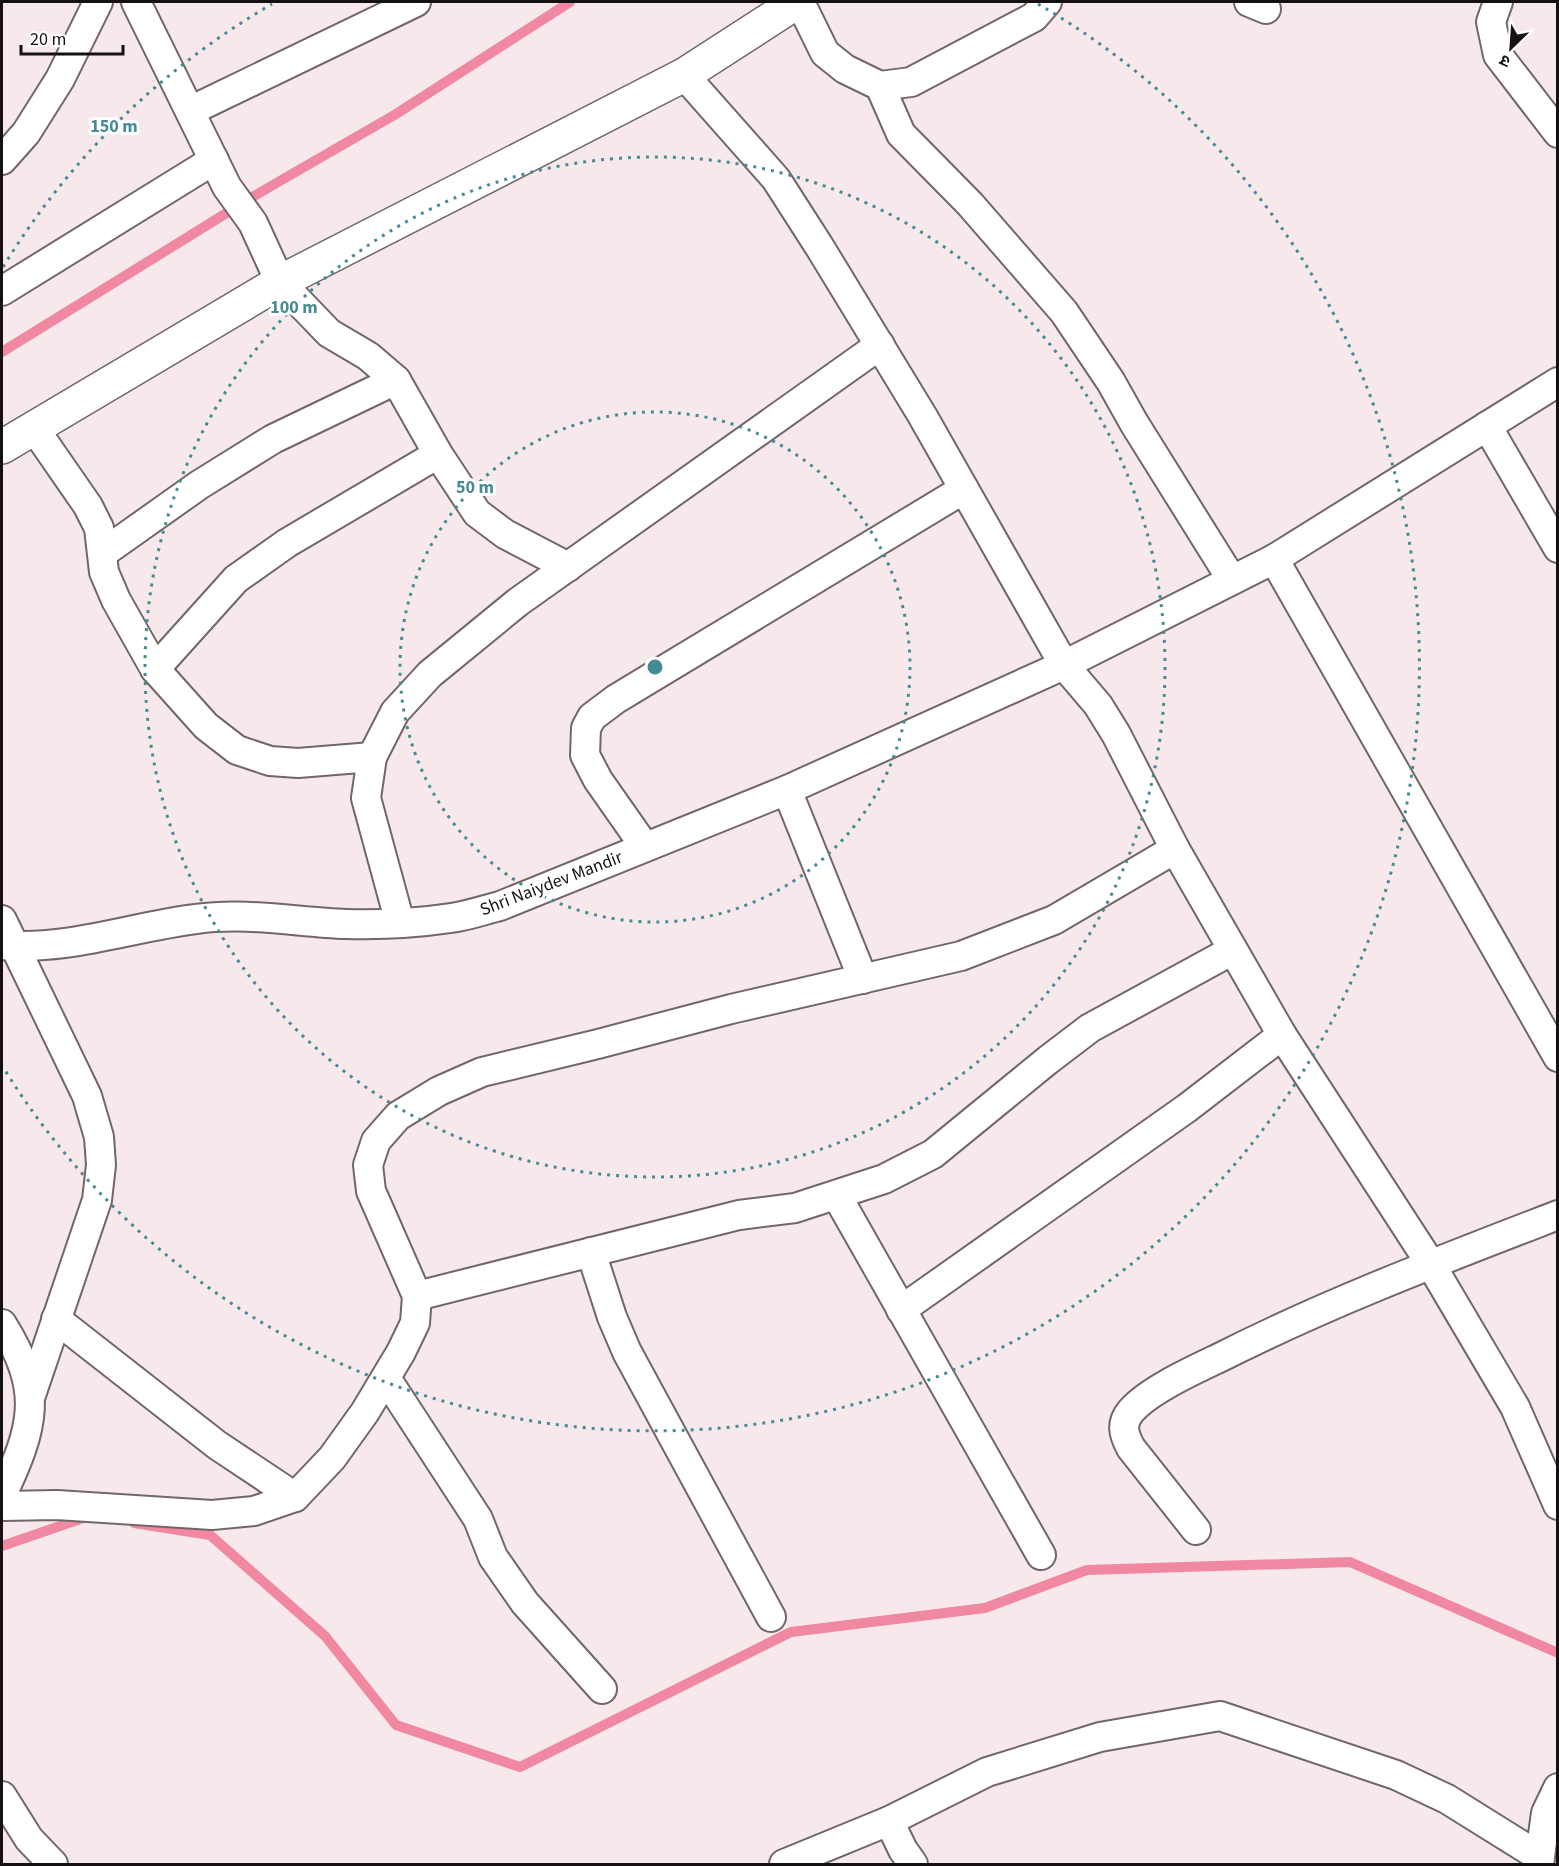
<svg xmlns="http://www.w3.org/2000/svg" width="1559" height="1866" viewBox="0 0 1559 1866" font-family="'Source Sans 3','Noto Sans Devanagari',sans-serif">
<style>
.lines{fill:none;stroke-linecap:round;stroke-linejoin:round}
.stream{stroke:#f188a2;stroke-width:10}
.street-casing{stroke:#726668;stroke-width:32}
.secondary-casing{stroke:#726668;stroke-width:36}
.street{stroke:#fff;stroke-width:28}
.secondary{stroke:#fff;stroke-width:33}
.ring{fill:none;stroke:#458b95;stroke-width:3;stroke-dasharray:3 6}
.labels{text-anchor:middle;stroke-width:6;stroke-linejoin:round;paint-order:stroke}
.street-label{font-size:18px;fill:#151011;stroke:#fff}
.centre{fill:#458b95;stroke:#fff;stroke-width:3}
.ring-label{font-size:18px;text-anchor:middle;font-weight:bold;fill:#458b95;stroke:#fff;stroke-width:6;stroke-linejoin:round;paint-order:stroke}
</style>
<rect width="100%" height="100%" fill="#f7e9eb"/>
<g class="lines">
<g class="stream">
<path d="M2,352l252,-156 142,-82 174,-112"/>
<path d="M134,1523l76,12 115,101 71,89 124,42 271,-135 194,-24 102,-38 263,-8 208,91"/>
<path d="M2,1546l87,-30"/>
</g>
<g class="street-casing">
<g id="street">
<path d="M136,2l91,185 26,36 27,59 49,51 39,23 28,24 42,74 39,59 28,21 63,33"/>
<path d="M800,2l25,51 20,16 35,17 31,-4 123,-65 13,-15"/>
<path d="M1249,2l17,7"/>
<path d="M1498,2l-7,20 7,33 60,78"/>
<path d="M684,75l92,104 43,67 103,169 142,250 34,40 18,29 59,115 107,186 148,228 85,144 43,98"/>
<path d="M880,86l21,48 69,70 94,108 47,70 23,41 98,157"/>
<path d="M190,111l226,-109"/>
<path d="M2,160l24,-27 34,-54 38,-77"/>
<path d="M2,291l212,-131"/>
<path d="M1487,426l71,122"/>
<path d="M34,428l54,78 11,22 5,44 12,28 39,69 51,57 31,24 33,11 28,2 74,-6"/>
<path d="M103,553l96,-68 74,-46 123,-59"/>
<path d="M1274,559l284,498"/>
<path d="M155,669l81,-90 51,-36 151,-89"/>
<path d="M787,790l76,189"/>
<path d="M645,847l-47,-67 -13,-25 1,-27 6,-11 24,-18 348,-210"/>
<path d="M2,920l85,176 12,41 2,28 -4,35 -66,195"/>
<path d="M400,923l-34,-125 6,-41 23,-45 35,-38 88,-72 362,-257"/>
<path d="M2,945c66,6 129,-18 194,-26 50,-7 100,3 150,5 35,1 71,-1 105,-6 16,-2 33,-8 49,-12l287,-116 277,-125 210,-106 284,-177"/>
<path d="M837,1196l204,359"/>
<path d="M591,1252l21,65 15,35 144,265"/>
<path d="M417,1296l322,-81 56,-7 89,-29 49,-25 115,-94 42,-32 143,-78"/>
<path d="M901,1310l286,-202 95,-73"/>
<path d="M56,1319l161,126 78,52"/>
<path d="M2,1324c42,67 32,103 0,171"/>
<path d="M386,1378l92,141 15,38 32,46 77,86"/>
<path d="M2,1506l55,-1 155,10 42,-4 41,-14 37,-39 33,-46 36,-60 14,-29 2,-27 -46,-105 -3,-26 8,-24 22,-25 41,-25 43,-19 116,-28 133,-35 230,-53 93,-36 121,-71"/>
<path d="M1196,1530l-65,-82c-7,-13 -11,-24 0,-37 18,-21 65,-42 90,-54 109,-55 223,-98 337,-142"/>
<path d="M2,1796l27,43 24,25"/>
<path d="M784,1864l105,-43"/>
<path d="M913,1864l-10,-14 -14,-29 98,-49 113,-35 120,-21 176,59 51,24 93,58"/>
<path d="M1539,1864l7,-51 12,-25"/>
</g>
</g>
<g class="secondary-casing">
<path id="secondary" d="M2,447l278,-165 404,-207 113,-73"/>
</g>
<use href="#street" class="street"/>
<use href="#secondary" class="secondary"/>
</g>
<g class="ring">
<circle cx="655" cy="667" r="255"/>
<circle cx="655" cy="667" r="510"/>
<path d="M3 267A765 765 0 0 1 272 4M1038 4A765 765 0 1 1 3 1067"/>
</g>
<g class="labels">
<g class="street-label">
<text transform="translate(551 883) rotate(-21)" y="6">Shri Naiydev Mandir</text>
</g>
</g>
<circle cx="655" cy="667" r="9" class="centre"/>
<g class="ring-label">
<text x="114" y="132">150 m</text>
<text x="294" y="313">100 m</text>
<text x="475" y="493">50 m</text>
</g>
<rect width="1559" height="1866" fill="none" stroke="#151011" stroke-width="6"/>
<g transform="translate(1511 48) rotate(205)" stroke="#ffffff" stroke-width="4.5" paint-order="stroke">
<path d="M0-4.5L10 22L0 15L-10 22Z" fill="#151011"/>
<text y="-9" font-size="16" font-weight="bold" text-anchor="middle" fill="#151011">उ</text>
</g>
<path d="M21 45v9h102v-9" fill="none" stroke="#151011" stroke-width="3"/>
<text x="30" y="45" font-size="18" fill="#151011" stroke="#ffffff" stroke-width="4.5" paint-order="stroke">20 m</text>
</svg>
